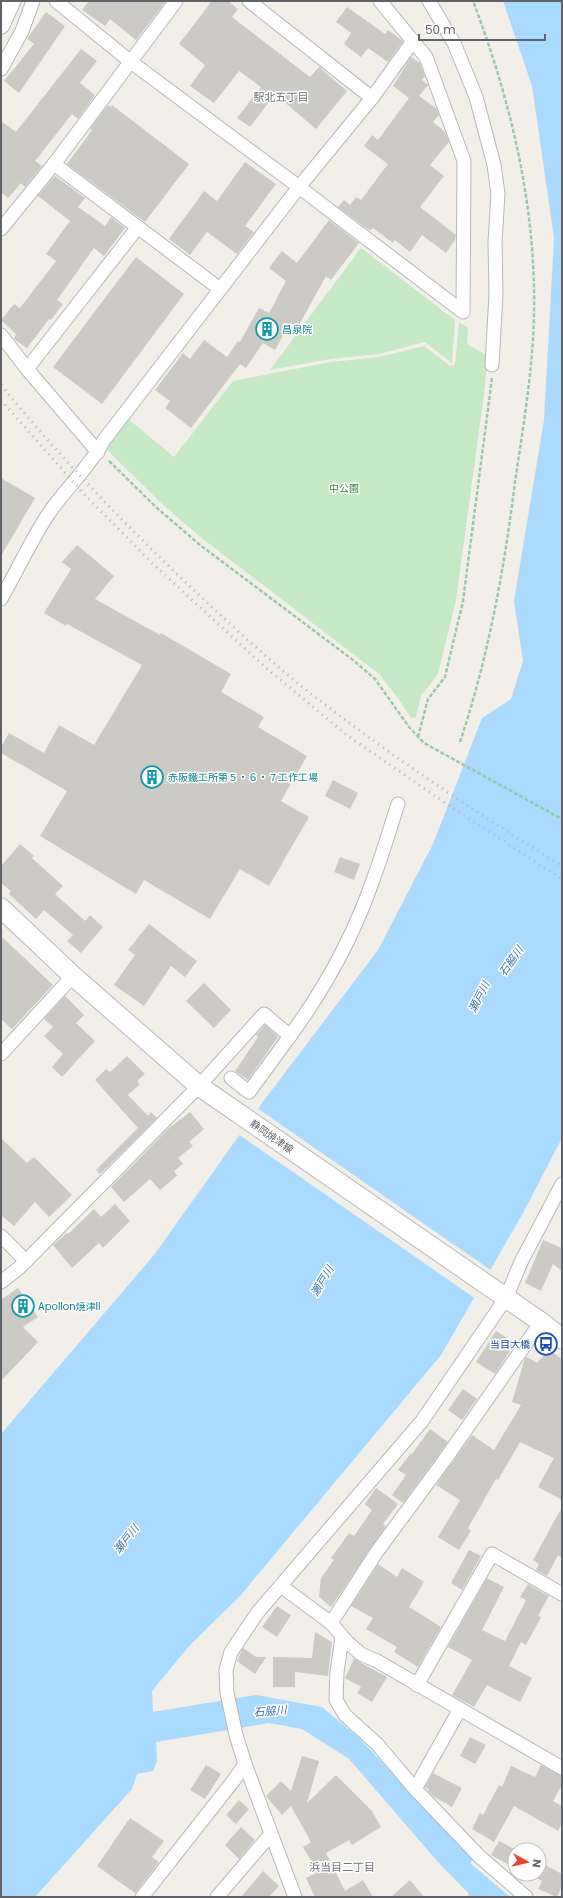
<svg xmlns="http://www.w3.org/2000/svg" width="563" height="1898" viewBox="0 0 563 1898" font-family="Poppins,'Noto Sans JP',sans-serif">
<style>
.green{fill:#c5e8c5}
.water{fill:#aadaff}
.pier{fill:#f1efe8}
.building{fill:#cccac5}
.lines{fill:none;stroke-linecap:round;stroke-linejoin:round}
.minor-casing{stroke:#b5b8bc;stroke-width:15}
.tertiary-casing{stroke:#b5b8bc;stroke-width:19}
.secondary-casing{stroke:#b6babf;stroke-width:21}
.path{stroke:#9cc7a9;stroke-width:2.5;stroke-dasharray:4 2;stroke-linecap:butt}
.minor{stroke:#fff;stroke-width:13}
.tertiary{stroke:#fff;stroke-width:17}
.secondary{stroke:#fff;stroke-width:19}
.rail{stroke:#b6b7b8;stroke-width:3;stroke-dasharray:1 5;stroke-linecap:butt}
.labels{text-anchor:middle;stroke-width:3;stroke-linejoin:round;paint-order:stroke}
.culture-label{font-size:10px;fill:#0d838f;stroke:#fff;text-anchor:start}
.park-label{font-size:10px;fill:#348238;stroke:#fff}
.street-label{font-size:10px;fill:#5f6368;stroke:#fff}
.transit-label{font-size:10px;fill:#164399;stroke:#fff;text-anchor:end}
.neighbourhood-label{font-size:11px;fill:#70757a;stroke:#fff}
.water-label{font-size:11px;font-style:italic;fill:#4174aa;stroke:#fff}
</style>
<rect width="100%" height="100%" fill="#f1efe8"/>
<g class="green">
<path d="M361,248l94,72 -3,43 -27,-21 -46,12 -49,5 -60,11z"/>
<path d="M459,322l9,6 -1,16 21,12 -4,38 -28,206 -18,74 -17,22 -5,21 -5,1 -13,-20 -19,-24 -176,-135 -42,-36 -56,-55 22,-30 47,39 59,-76 98,-19 48,-5 45,-11 26,20 5,-1z"/>
</g>
<path class="water" d="M503,1h59v1137l-39,75 -82,142 -201,241 -50,49 -38,46 1,21 103,-17 66,12 37,31 115,121 -4,4 40,34h-41l-1,-4 -30,-31 -89,-103 -47,-30 -33,-6 -113,19 1,19 -4,10 -16,3 -5,15 -97,108h-34v-463l153,-179 111,-156 113,-149 55,-106 49,-126 29,-19 12,-38 -9,-60 30,-181 10,-182 -22,-152z"/>
<path class="pier" d="M257,1108l235,163 -16,28 -238,-165z"/>
<g class="building">
<path d="M89,1h77l-30,39 -26,-21 -5,7 -23,-16z"/>
<path d="M212,1h16l10,8 -6,8 78,60 9,-10 28,24 -31,38 -41,-35 -25,33 -13,-9 24,-31 -22,-16 -25,32 -24,-17 15,-21 -26,-21z"/>
<path d="M347,7l38,27 3,-4 15,11 -15,21 -20,-14 -7,9 -17,-13 7,-11 -15,-11z"/>
<path d="M46,12l19,14 -46,67 -15,-12 30,-37 -7,-5z"/>
<path d="M81,49l16,12 -17,22 15,12 -17,24 -6,-5 -37,47 7,5 -17,21 -4,-4 -13,15 -7,-6v-71l15,11z"/>
<path d="M411,57l9,6 5,13 -3,4 6,5 -9,11 18,13 2,6 -6,7 12,10 4,10 -19,23 14,11 -24,31 36,28 -1,5 -9,13 -24,-18 -12,17 -15,-12 -2,3 -20,-15 -2,2h-2l-31,-23 6,-7 6,5 6,-8 5,3 27,-36 -24,-18 8,-11 6,5 31,-42 -16,-12z"/>
<path d="M108,105l2,2 2,-2 77,59 -44,58 -78,-58 25,-34 -2,-1z"/>
<path d="M245,162l31,22 -31,42 9,6 -17,22 -30,-22 -17,23 -21,-16 35,-48 13,10z"/>
<path d="M55,176l30,22 -7,9 27,19 6,-9 14,11 -21,28 -10,-8 -37,52 6,4 -12,16 -2,-1 -22,29 -13,-9 2,-5 -15,-14 13,-16 6,4 36,-47 -10,-7 24,-33 -32,-25z"/>
<path d="M329,220l30,23 -28,37 -5,-4 -28,51 -8,-4 -15,27 -12,-7 -17,25 -6,-4 -49,64 -26,-20 5,-7 -15,-11 28,-37 7,6 14,-19 23,17 11,-16 2,1 19,-34 10,5 17,-32 -17,-13 13,-17 15,12z"/>
<path d="M136,257l48,37 -82,110 -49,-37z"/>
<path d="M1,478l34,20 -34,58z"/>
<path d="M77,545l37,31 -19,23 65,36 1,-2 70,41 -10,18 43,25 -6,10 49,29 -26,45 28,16 -40,69 -29,-17 -30,50 -66,-39 -8,14 -96,-58 27,-45 -66,-38v-6l8,-14 35,20 15,-28 35,20 48,-80 -75,-41 -1,2 -22,-13 27,-44 -9,-7z"/>
<path d="M333,780l25,13 -8,16 -25,-13z"/>
<path d="M20,844l14,12 -2,2 31,28 -8,8 30,27 5,-6 13,12 -22,26 -14,-12 6,-6 -29,-25 -8,9 -27,-25 2,-3 -10,-8v-17z"/>
<path d="M340,857l20,7 -6,16 -20,-8z"/>
<path d="M149,924l48,37 -12,16 -14,-11 -27,40 -30,-21 21,-30 -7,-5z"/>
<path d="M1,936l52,49 -41,44 -11,-10z"/>
<path d="M204,983l27,27 -17,18 -28,-27z"/>
<path d="M65,996l19,19 -8,8 19,18 -33,36 -10,-10 11,-13 -19,-18 9,-9 -9,-8z"/>
<path d="M265,1025l13,12 -30,43 -13,-9 23,-34 -2,-2z"/>
<path d="M127,1056l18,18 -8,7 3,3 -12,11 20,21 3,-4 6,6 -57,56 -4,-4 42,-42 -43,-48 11,-11 4,3z"/>
<path d="M190,1112l14,17 -15,13 4,4 -15,12 5,6 -9,7 3,5 -17,14 -10,-11 -26,23 -13,-15 57,-58z"/>
<path d="M1,1138l26,25 7,-6 38,38 -23,22 -14,-15 -21,24 -13,-11z"/>
<path d="M115,1204l15,17 -27,27 -4,-5 -27,25 -19,-23 14,-12 1,1 26,-25 7,8z"/>
<path d="M543,1240l19,8v23l-9,-7 -12,27 -16,-8z"/>
<path d="M18,1288l20,29 -15,10 15,15 -37,39v-81z"/>
<path d="M496,1331l19,12 -20,31 -19,-12z"/>
<path d="M549,1350l13,9v141l-24,-13 16,-29 -34,-16 -22,38 -2,-1 -28,49 3,3 -12,19 -21,-13 22,-37 -24,-15 36,-50 22,15 27,-45 -9,-3 13,-44 2,-1 10,6z"/>
<path d="M463,1389l14,10 -15,21 -14,-10z"/>
<path d="M430,1429l18,13 -45,61 -11,-8 14,-20 -8,-5 13,-17 1,1z"/>
<path d="M376,1488l22,16 -15,20 3,2 -55,81 -12,-10 2,-19 13,-18 -3,-2 18,-25 5,3 18,-26 -7,-6z"/>
<path d="M562,1507v51l-4,-3 -11,21 -11,-6 3,-6 -6,-4z"/>
<path d="M469,1550l12,6 -19,34 -11,-7z"/>
<path d="M378,1564l19,13 5,-9 22,14 -15,25 32,20 -23,40 -24,-15 3,-5 -31,-18 7,-11 -22,-12z"/>
<path d="M487,1578l17,9 -22,43 23,11 21,-41 -6,-3 8,-13 21,12 -11,20 3,1 -15,28 -5,-3 -12,24 23,12 -12,24 -33,-17 -13,22 -22,-12 20,-35 -24,-13z"/>
<path d="M277,1606l14,9 -14,22 -15,-10z"/>
<path d="M315,1632l17,10 -4,34 -33,-4v15h-22v-30l39,1z"/>
<path d="M243,1648l13,9h10l-11,17 -18,-13z"/>
<path d="M354,1659l33,18 -15,25 -15,-9 4,-6 -16,-9z"/>
<path d="M470,1737l16,8 -11,19 -15,-8z"/>
<path d="M302,1756l17,5 -12,42 29,-28 36,36 9,16 -29,18 -3,-5 -23,13 19,38 18,-11 10,17h-58l-9,-19 12,-6 -15,-25 8,-5 -20,-36 -9,9 -16,-19 15,-15 10,10z"/>
<path d="M206,1765l15,9 -16,25 -15,-9z"/>
<path d="M541,1765l21,11v9l-9,16 9,5v17l-4,8 -44,-25 -20,36 -22,-13 8,-16 3,2 16,-30 3,2 9,-21 24,11z"/>
<path d="M433,1773l29,15 -10,19 -19,-11 -5,-5 1,-2 -4,-2z"/>
<path d="M239,1800l10,9 -13,15 -10,-9z"/>
<path d="M130,1818l34,23 -12,16 7,5 -24,31 -38,-27z"/>
<path d="M241,1827l14,13 -16,19 -14,-14z"/>
<path d="M499,1841l17,9 -5,16 -20,-11z"/>
<path d="M542,1863l20,11v12l-5,11 -19,-8 4,-8 -7,-4 4,-3z"/>
<path d="M263,1871l16,15 -10,11h-28z"/>
<path d="M410,1880l14,17h-33z"/>
</g>
<g class="lines">
<g class="minor-casing">
<g id="minor">
<path d="M56,1l75,61 168,125 164,125 1,-151 -38,-104 -46,-56"/>
<path d="M249,1l123,97"/>
<path d="M429,1l25,42 22,54 18,68 4,29 -3,48 1,52 -4,71"/>
<path d="M1,69l21,-38 11,-30"/>
<path d="M54,164l166,125"/>
<path d="M1,229l53,-65 122,-163"/>
<path d="M1,335l26,34 71,83"/>
<path d="M27,369l111,-142"/>
<path d="M1,599c16,-28 30,-59 48,-86 17,-25 40,-45 55,-73l195,-253 73,-89 41,-57"/>
<path d="M1,1054l72,-78"/>
<path d="M231,1078l18,14 41,-56"/>
<path d="M1,1236l25,25"/>
<path d="M1,1282l18,-14 180,-182 65,-72 26,22c35,-48 65,-103 84,-159 9,-24 16,-49 24,-73"/>
<path d="M281,1586l50,37 17,20 13,11 16,7 185,107"/>
<path d="M331,1623l45,-70 70,-95 95,-136"/>
<path d="M342,1637l-5,35 -1,28 9,15 32,29 38,45 64,67 47,41"/>
<path d="M417,1685l75,-131 70,40"/>
<path d="M415,1789l45,-80"/>
<path d="M142,1897l92,-117 11,-16"/>
<path d="M217,1897l54,-63"/>
<path d="M295,1897l-50,-133 -9,-29 -9,-42 -1,-23 5,-18 27,-40 164,-191 84,-123 15,-36 41,-78"/>
</g>
</g>
<g class="tertiary-casing">
<path id="tertiary" d="M1,25l11,-24"/>
</g>
<g class="secondary-casing">
<path id="secondary" d="M1,908l72,68 126,110 342,236 21,17"/>
</g>
<g class="path">
<path d="M109,461l48,47 43,37 153,115 22,19 34,48 15,16 138,76"/>
<path d="M418,737l10,-38 17,-22 18,-76 29,-223"/>
<path d="M460,742c28,-84 44,-171 55,-260 7,-47 15,-95 18,-143 7,-116 -19,-230 -60,-338"/>
</g>
<use href="#minor" class="minor"/>
<use href="#tertiary" class="tertiary"/>
<use href="#secondary" class="secondary"/>
<g class="rail">
<path d="M1,385c61,75 127,143 197,209 36,34 73,68 112,99 81,63 165,119 252,173"/>
<path d="M1,400l81,92 71,72 112,103 83,69 103,71 111,72"/>
</g>
</g>
<defs>
<g id="building-ring" transform="scale(1.15)"><circle r="9.5" fill="#fff" stroke="#0f9aa8" stroke-width="1.5"/><path d="M-4-6H4V6H1V3H-1V6H-4ZM-2.5-4.3h1.7v1.8h-1.7ZM.8-4.3h1.7v1.8H.8ZM-2.5-1h1.7V.8h-1.7ZM.8-1h1.7V.8H.8Z" fill="#0f9aa8"/></g>
<g id="bus-ring" transform="scale(1.15)"><circle r="9.5" fill="#fff" stroke="#1a4fb4" stroke-width="1.5"/><path d="M-5-6H5V4H4V6H2V4H-2V6H-4V4H-5ZM-3.5-4V0h7V-4ZM-3.5 1.2v1.5H-2V1.2ZM2 1.2v1.5H3.5V1.2Z" fill="#1a4fb4"/></g>
</defs>
<g fill-rule="evenodd">
<use href="#building-ring" x="267" y="329"/>
<use href="#building-ring" x="152" y="777"/>
<use href="#building-ring" x="23" y="1306"/>
<use href="#bus-ring" x="546" y="1344"/>
</g>
<g class="labels">
<g class="culture-label">
<text x="282" y="333">昌泉院</text>
<text x="168" y="781">赤阪鐵工所第５・６・７工作工場</text>
<text x="38" y="1310">Apollon焼津II</text>
</g>
<g class="park-label">
<text x="344" y="492">中公園</text>
</g>
<g class="street-label">
<text transform="translate(272 1136) rotate(35)" y="4">静岡焼津線</text>
</g>
<g class="transit-label">
<text x="530" y="1348">当目大橋</text>
</g>
<g class="neighbourhood-label">
<text x="281" y="101">駅北五丁目</text>
<text x="342" y="1871">浜当目二丁目</text>
</g>
<g class="water-label">
<text transform="translate(511 961) rotate(-55)" y="4">石脇川</text>
<text transform="translate(479 997) rotate(-63)" y="4">瀬戸川</text>
<text transform="translate(322 1281) rotate(-59)" y="4">瀬戸川</text>
<text transform="translate(126 1539) rotate(-52)" y="4">瀬戸川</text>
<text transform="translate(270 1711) rotate(-4)" y="4">石脇川</text>
</g>
</g>
<rect width="563" height="1898" fill="none" stroke="#5f6368" stroke-width="4"/>
<g transform="translate(527 1862) rotate(98)"><circle r="19" fill="#ffffff" stroke="#bfc1c3"/>
<path d="M0-3L7 15L0 10L-7 15Z" fill="#ea4335"/>
<text y="-6" font-size="11" font-weight="bold" text-anchor="middle" fill="#5f6368">N</text>
</g>
<path d="M419 34v6h126v-6" fill="none" stroke="#5f6368" stroke-width="2"/>
<text x="425" y="34" font-size="12" fill="#5f6368" stroke="#ffffff" stroke-width="3" paint-order="stroke">50 m</text>
</svg>
